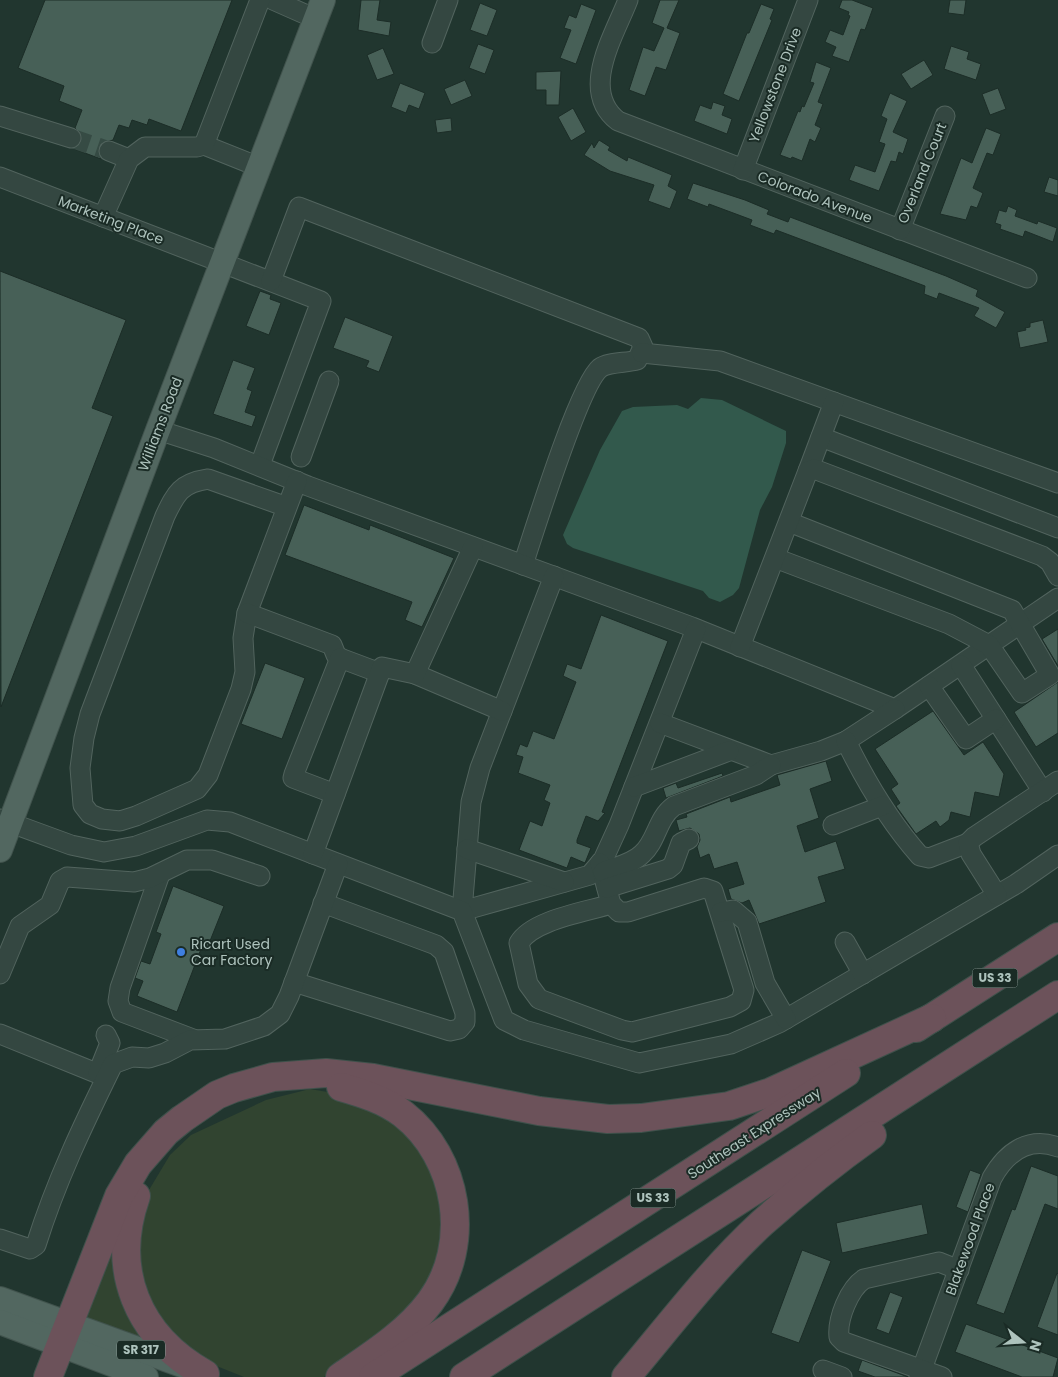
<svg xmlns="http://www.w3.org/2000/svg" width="1058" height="1377" viewBox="0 0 1058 1377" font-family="Poppins,sans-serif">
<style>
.green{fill:#314430}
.water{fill:#32594c}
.building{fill:#476057;stroke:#1c2d27}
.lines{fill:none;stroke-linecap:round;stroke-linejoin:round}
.minor-tunnel{stroke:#364b44;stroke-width:19;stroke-dasharray:19 9;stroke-linecap:butt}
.minor-casing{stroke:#52645e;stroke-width:21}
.major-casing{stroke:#41534d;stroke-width:26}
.highway-casing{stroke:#3f514b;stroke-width:30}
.minor{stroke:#344741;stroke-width:19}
.major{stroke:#526760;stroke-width:24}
.highway{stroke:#6c525a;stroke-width:28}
.shop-dot{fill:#3f7fe0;stroke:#1a2b25;stroke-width:2}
.labels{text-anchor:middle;stroke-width:4;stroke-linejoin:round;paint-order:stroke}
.shield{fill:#1a2b25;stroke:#82958f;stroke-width:1}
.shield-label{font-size:12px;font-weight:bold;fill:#aec3bd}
.street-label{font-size:14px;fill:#aec3bd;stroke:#1a2b25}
.poi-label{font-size:14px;fill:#aec3bd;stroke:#1a2b25;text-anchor:start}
</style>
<rect width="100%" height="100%" fill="#21362f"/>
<g class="green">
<path d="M310,1089l47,8 41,23 28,28 20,47 1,54 -28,58 -95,70h-80l-40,-16 -39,-30 -24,-43 -5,-48 13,-50 21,-35 21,-20 75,-35z"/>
<path d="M114,1222l39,120 -71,-26z"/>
</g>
<path class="water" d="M701,398l21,2 64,31v12l-14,44 -12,23 -21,78 -6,7 -13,7 -11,-4 -6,-7 -130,-43 -6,-4 -4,-9 37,-85 22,-39 11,-4 44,-2 11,4z"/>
<g class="building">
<path d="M45,0h187l-51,131 -32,-12 -2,6 -15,-5 -3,8 -10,-3 -6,15 -11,3 -4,9 3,7 -27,-10 8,-8v-6l-7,-7 7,-18 -23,-9 5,-15 -46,-18z"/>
<path d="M361,0h19l-3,20 14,2 -2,14 -31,-6z"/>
<path d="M660,0h19l-12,28 13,5 -14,37 -10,-3 -11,29 -16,-6 14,-43 11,4 10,-23 -12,-5z"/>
<path d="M842,0h10l21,8 -8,22 -4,-1 -12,33 -17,-6 4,-9 -11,-5 5,-12 13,5 7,-19 -2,-1 1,-3 -10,-4z"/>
<path d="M950,0h16l-2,15 -16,-2z"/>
<path d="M480,3l17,7 -10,26 -17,-6z"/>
<path d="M581,4l15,6 -20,54 -16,-6 11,-28 -7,-2 5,-13 7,3z"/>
<path d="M761,4l13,5 -4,10 2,1 -33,81 -16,-7 24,-61h2z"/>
<path d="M478,44l16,6 -9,24 -16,-6z"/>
<path d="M951,46l18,6 -2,7 14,5 -5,16 -32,-11z"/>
<path d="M383,48l11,26 -17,6 -10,-25z"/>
<path d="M924,60l9,15 -22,14 -10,-15z"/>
<path d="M816,62l15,6 -13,34 5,2 -8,21 6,3 -6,14 -5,-3 -8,22 -10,-4 -1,2 -11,-4 18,-44 2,1 2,-6 2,1 10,-24 -4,-1z"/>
<path d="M561,71l-2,34h-13v-15h-10v-18z"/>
<path d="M465,80l7,16 -21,9 -7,-16z"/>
<path d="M400,83l25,10 -6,16 -10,-4 -3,8 -15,-6z"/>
<path d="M998,88l8,21 -16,6 -8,-21z"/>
<path d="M890,93l17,8 -14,31 15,7 -5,15 -4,-2 -3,10 -5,-1 -12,30 -30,-11 6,-15 20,7 10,-28 -6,-2 8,-23 -6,-3z"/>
<path d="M713,102l12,4 -3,9 10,4 -5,15 -33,-13 6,-16 11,4z"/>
<path d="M573,108l13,24 -15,9 -13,-24z"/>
<path d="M451,118l1,13 -15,2 -2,-13z"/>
<path d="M986,128l15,6 -8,21 -6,-2 -14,35 10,5 -6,15 -6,-2 -5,14 -26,-6 21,-56 11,5z"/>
<path d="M599,140l11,7 -2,3 19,11 1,-4 44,18 -4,11 9,5 -7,18 -22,-8 6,-16 -44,-14 -26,-16 8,-12 2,5z"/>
<path d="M1049,177l9,3v16l-14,-4z"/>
<path d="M693,183l52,17 24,10 -2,4 21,8 2,-5 156,59 32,14 -2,6 29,16 -9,16 -22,-12 5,-8 -40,-15 -2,6 -13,-5 1,-8 -149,-56 -2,4 -24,-9 2,-5 -43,-16 -1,3 -21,-8z"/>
<path d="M1008,206l9,4 -2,6 22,8 1,-3 19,7 -4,14 -28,-11 -2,6 -23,-8 1,-4 -6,-2 4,-13 7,2z"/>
<path d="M0,271l126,49 -34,88 21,8 -112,291z"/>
<path d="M260,291l11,4 -1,4 11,4 -12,32 -23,-9z"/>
<path d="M345,317l48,19 -14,36 -13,-5 3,-6 -36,-13z"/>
<path d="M1043,320l5,22 -28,6 -3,-16 9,-2 -1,-2 5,-1v-4z"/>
<path d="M233,360l22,8 -8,21 5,2 -7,21 11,4 -4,11 -39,-13z"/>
<path d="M304,505l65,25 1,-5 84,33 -32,69 -17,-7 7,-18 -127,-47z"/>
<path d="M601,615l67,26 -66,171 3,1 -7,8 -12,-5 -9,24v3l14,5 -6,15 -14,-6 -4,11 -48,-18 11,-29 12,5 8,-23 -6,-3 6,-15 -32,-12 5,-16 -7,-2 4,-11 7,3 6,-16 21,8 22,-57 -13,-6 4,-12 14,5z"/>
<path d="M1058,629v37l-16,-27z"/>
<path d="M265,663l40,15 -23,61 -41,-15z"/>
<path d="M1058,682v51l-22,14 -22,-35z"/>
<path d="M933,711l31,44 19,-13 21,32 -5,23 -24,-5 -5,25 -19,-5 -2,8 -9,7 -4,-6 -20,13 -20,-28 4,-3 -9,-14 7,-5 -23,-35z"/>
<path d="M826,761l6,20 -22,8 9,29 -22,8 8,26 31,-11 9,28 -27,8 8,25 -67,22 -10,-24 -7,3 -11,-4 -3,-10 16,-5 -7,-22 -23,7 -5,-15 -9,4 -3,-11 3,-7 -1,-6 -9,-6 -11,3 -3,-11 11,-3 -1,-3 44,-17 1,5 49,-17 -3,-10z"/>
<path d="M722,773l1,3 -57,22 -3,-10 13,-5 2,5z"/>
<path d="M173,886l51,20 -18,45 -5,-2 -24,63 -40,-16 6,-15 -8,-3 6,-17 9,3 11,-30 -5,-2z"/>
<path d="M1031,1166l27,10v33l-13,-5 -41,110 -28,-10 36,-95 3,1z"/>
<path d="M970,1170l11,4 -13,38 -12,-5z"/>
<path d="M922,1204l6,30 -86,19 -6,-30z"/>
<path d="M802,1250l29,11 -32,82 -28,-10z"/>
<path d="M1057,1273l1,1v61l-21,-8z"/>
<path d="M890,1292l13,5 -14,37 -13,-5z"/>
<path d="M966,1324l92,34 -5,19h-31l-67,-25z"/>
<path d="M862,1360l46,17h-33l-17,-6z"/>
</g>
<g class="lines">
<path class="minor-tunnel" d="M71,138l38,13"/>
<g class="minor-casing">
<g id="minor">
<path d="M273,0l43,19"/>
<path d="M628,0c-14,36 -49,91 -10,121l409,157"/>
<path d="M432,43l16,-43"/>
<path d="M0,116l71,22"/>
<path d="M204,145l55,22"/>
<path d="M109,151l20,8"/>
<path d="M743,170l65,-170"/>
<path d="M0,177l321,124 -61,164"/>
<path d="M103,217l26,-58 16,-12h52l7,-2 56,-145"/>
<path d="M900,230l45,-114"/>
<path d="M271,281l28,-74 340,131 4,9 -6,13c-10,3 -29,2 -37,8 -21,17 -66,164 -77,197"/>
<path d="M642,353l78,8 338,122"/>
<path d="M158,430l56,18 94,38 384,141 203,82 163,-111"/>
<path d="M821,437l237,91"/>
<path d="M301,457l28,-76"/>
<path d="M808,471l26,-69"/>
<path d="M287,507l-79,-28c-27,4 -32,14 -43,37l-75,198 -6,24 -4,30 3,37 7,9 12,5 18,2 16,-5 61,-27 11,-14 33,-86 4,-17 -2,-34 4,-25 50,-132"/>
<path d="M775,558l174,66 40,21 33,48 28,-18 -38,-65 -223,-88"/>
<path d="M554,576l-74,192 -9,34 -9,109 128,-36 13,-15 16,-35 77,-196"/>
<path d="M247,613l85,32 4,10 4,3"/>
<path d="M740,647l68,-176 6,-2 228,87 8,6 8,14"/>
<path d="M961,665l82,127"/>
<path d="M415,674l87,37"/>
<path d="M929,686l37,53 30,-20"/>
<path d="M660,723l111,42 50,-14 25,-10 49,-32"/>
<path d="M846,741c20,41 43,80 74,115l9,2 39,-15"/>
<path d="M634,787l95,-36"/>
<path d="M335,794l-42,-16 1,-4 46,-116 40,15"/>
<path d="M0,819l71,26 33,7 32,-6 71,-26 23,2 232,89 42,109 20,10 115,33 92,-19 48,-21 237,-139 42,-29"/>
<path d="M833,825l49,-19"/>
<path d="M467,849l97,33"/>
<path d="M313,854l69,-187 33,7 58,-127"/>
<path d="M600,863l11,41 8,8h9l76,-24 9,3 31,99 -3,11 -11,6 -98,25 -10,-2 -83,-31 -11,-15 -9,-41c13,-23 67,-31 92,-39"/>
<path d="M603,872c12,-5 29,-8 39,-18 15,-13 15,-36 32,-48l82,-31 15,-10"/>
<path d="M160,874l-40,114 -2,13 4,11 71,27"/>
<path d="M607,888l61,-19 5,-4 8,-22 8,-4"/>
<path d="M997,895l-26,-41 -3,-11 6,-6 84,-56"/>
<path d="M721,912l12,-2 14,12 18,61 21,36"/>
<path d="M845,942l18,32"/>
<path d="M0,974l20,-48 30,-21 10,-24 7,-4 67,5 16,-4 37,-18h25l48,16"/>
<path d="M294,982l156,49 9,-2 6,-7v-9l-21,-61 -8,-7 -113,-42"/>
<path d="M0,1034l106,43"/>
<path d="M98,1073l12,-30 -4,-8"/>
<path d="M0,1239l30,10 6,-4c20,-64 48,-122 77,-181l19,-7 17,1 16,-5 25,-13 35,-1 39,-13 16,-12 9,-18 49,-132"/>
<path d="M823,1370l19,7"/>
<path d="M919,1377l73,-199c14,-25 36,-42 66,-31"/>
<path d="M942,1377l-98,-35 -5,-5c-2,-18 10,-48 25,-58l75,-17 20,8"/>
</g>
</g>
<g class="major-casing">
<g id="major">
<path d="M0,850l158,-420 165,-430"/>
<path d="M0,1299l190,69"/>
<path d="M0,1322l146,55"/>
</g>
</g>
<g class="highway-casing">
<g id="highway">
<path d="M916,1028l142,-91"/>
<path d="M136,1196c-26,74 1,140 69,178"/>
<path d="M48,1377l71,-181 19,-32 28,-32 16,-13 35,-24 17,-7 39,-11 53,-4 47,5 166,33 69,8 33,-1 88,-12 42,-14 161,-74"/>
<path d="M340,1377c32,-22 67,-44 90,-75 43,-58 28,-145 -27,-188 -18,-14 -41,-21 -62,-27"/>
<path d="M373,1377l473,-304"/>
<path d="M464,1377l594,-382"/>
<path d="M626,1377c44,-52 86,-108 136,-154 35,-31 72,-61 110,-88"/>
</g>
</g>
<use href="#minor" class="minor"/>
<use href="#major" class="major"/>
<use href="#highway" class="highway"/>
</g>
<circle class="shop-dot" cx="181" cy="952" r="5"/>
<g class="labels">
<g class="shield">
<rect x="972.5" y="968.5" width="45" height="19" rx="4"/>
<rect x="630.5" y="1188.5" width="45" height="19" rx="4"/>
<rect x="117" y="1340.5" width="48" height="19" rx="4"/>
</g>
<g class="shield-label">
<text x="995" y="982">US 33</text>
<text x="653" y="1202">US 33</text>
<text x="141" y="1354">SR 317</text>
</g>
<g class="street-label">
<text transform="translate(775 85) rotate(-69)" y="5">Yellowstone Drive</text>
<text transform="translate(922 173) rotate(-68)" y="5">Overland Court</text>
<text transform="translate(815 197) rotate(21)" y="5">Colorado Avenue</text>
<text transform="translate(111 220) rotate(21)" y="5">Marketing Place</text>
<text transform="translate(160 424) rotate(-69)" y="5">Williams Road</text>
<text transform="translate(754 1133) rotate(-33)" y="5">Southeast Expressway</text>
<text transform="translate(970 1239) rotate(-70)" y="5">Blakewood Place</text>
</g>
<g class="poi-label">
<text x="191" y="949">Ricart Used<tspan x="191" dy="16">Car Factory</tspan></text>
</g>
</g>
<g transform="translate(1023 1342) rotate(107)" stroke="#1a2b25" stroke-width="4" paint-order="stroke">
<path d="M0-4L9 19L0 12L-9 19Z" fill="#aec3bd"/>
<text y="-8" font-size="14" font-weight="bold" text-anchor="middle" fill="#aec3bd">N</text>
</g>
</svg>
